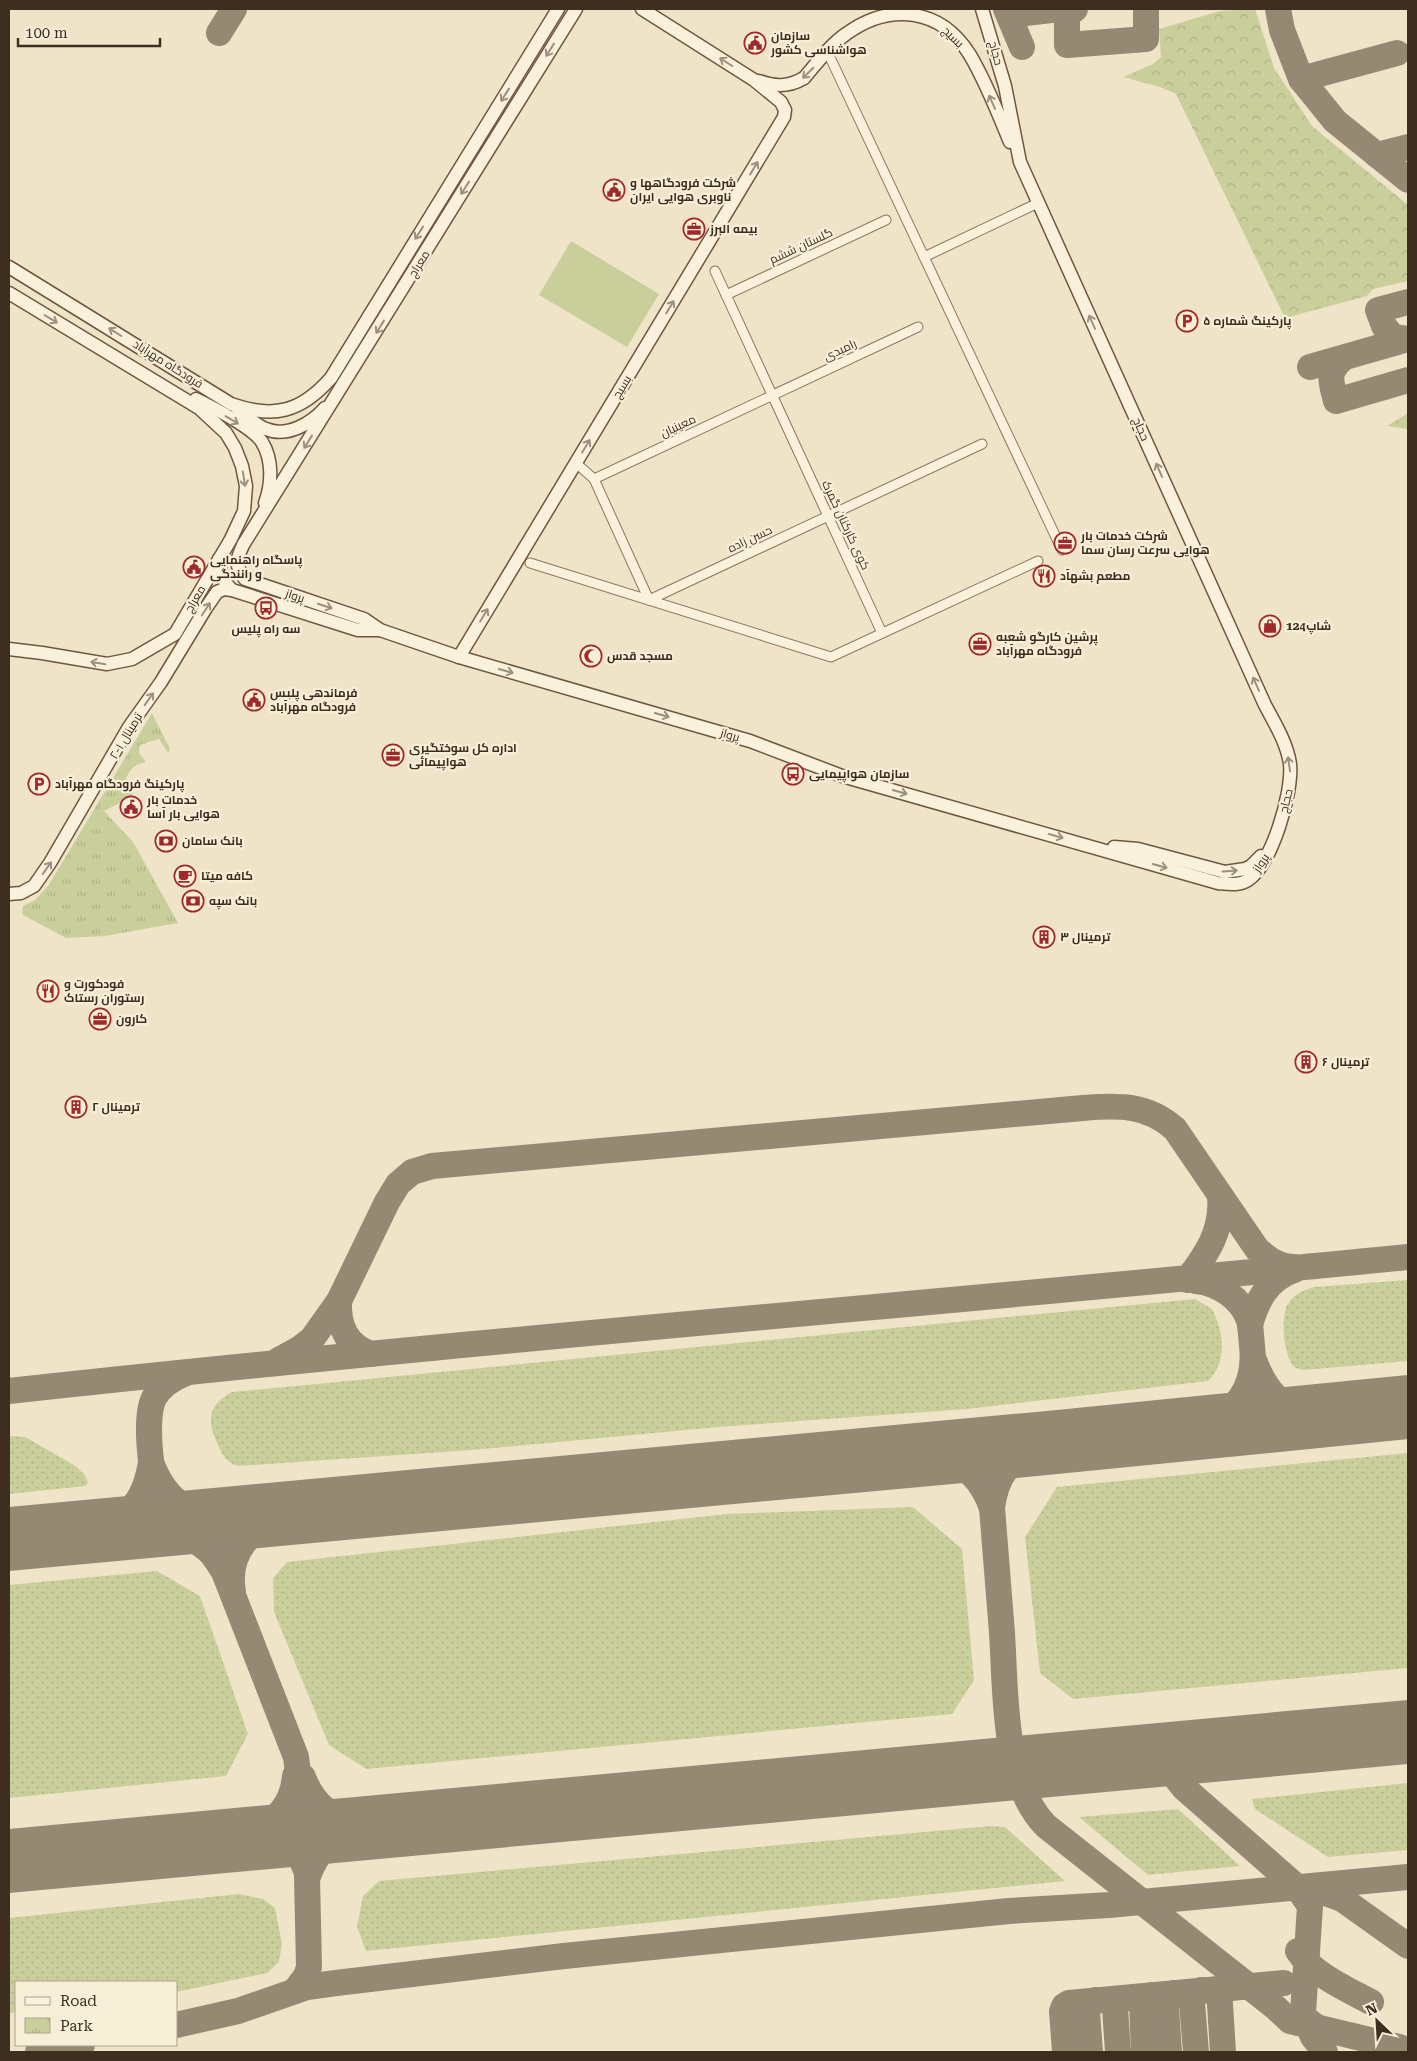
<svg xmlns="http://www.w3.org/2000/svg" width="1417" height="2061" viewBox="0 0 1417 2061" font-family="'Roboto Serif',Cairo,serif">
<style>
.grass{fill:url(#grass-dots)}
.forest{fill:url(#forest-crowns)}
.park{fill:url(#park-tufts)}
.garden{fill:#c9cf9b}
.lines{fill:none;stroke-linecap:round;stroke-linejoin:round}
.taxiway{stroke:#968974;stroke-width:26}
.runway{stroke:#968974;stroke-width:64}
.street-casing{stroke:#8d765c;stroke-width:11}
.secondary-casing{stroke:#6f573f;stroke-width:15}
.street{stroke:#faf1dc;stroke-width:9}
.secondary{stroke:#faf1dc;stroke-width:12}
.oneway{stroke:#9c907e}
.labels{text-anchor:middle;stroke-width:4.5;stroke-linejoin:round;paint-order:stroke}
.poi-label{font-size:12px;font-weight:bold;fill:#3d2e20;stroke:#f7eed8;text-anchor:start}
.street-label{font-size:12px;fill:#3d2e20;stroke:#f7eed8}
</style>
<defs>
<pattern id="grass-dots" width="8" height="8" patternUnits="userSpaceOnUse" patternTransform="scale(1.25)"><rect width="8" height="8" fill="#c9cf9b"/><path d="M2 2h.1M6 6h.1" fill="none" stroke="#aeb285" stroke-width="1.8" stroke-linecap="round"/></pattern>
<pattern id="forest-crowns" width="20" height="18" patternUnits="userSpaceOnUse" patternTransform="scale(1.25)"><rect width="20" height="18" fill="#c9cf9b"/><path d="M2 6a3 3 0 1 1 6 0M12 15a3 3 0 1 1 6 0" fill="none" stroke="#aeb285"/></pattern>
<pattern id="park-tufts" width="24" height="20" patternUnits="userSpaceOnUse" patternTransform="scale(1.25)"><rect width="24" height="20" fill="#c9cf9b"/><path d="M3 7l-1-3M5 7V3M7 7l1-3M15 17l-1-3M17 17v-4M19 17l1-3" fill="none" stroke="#aeb285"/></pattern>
</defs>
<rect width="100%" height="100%" fill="#f0e4c8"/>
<g class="grass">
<path d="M1408,1280v81l-104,9c-3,-1 -5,-1 -8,-2 -13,-9 -16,-52 -8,-64 6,-10 16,-14 26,-17z"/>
<path d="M1195,1299l17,10c12,23 16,52 -4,72l-241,28 -249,18 -246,23 -234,16c-12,-4 -15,-10 -20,-21 -11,-23 -11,-40 14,-53z"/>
<path d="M9,1436l16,1 49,28 11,10 3,8 -2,3 -77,8z"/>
<path d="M1408,1453v215l-335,31 -33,-26 -15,-136 32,-50z"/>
<path d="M913,1507l49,42 12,131 -22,34 -586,55 -37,-24 -55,-133 -1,-34 14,-16 440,-48z"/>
<path d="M157,1571l43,25 48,138 -22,42 -217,22v-213z"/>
<path d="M1408,1783v67l-80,7 -73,-48 -3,-10z"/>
<path d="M1178,1809l62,57 -92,9 -69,-58z"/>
<path d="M991,1826l14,1 60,54 -699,70 -9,-24 6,-31 16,-15z"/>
<path d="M239,1894l24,5 12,9 7,36 -3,18 -12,11 -91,19v-10h-160v30l-7,1v-95z"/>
</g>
<g class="forest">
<path d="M1255,9l19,59 38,58 96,79v76l-35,8 -6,7 -82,22 -109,-224 -16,-7 -37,-10 30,-13 8,-7 -2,-28 61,-18z"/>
<path d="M1408,413v16l-21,-3z"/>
</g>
<path class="park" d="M152,713l18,36 -2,4 -9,-14 -19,6 -1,8 7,9c-11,2 -15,6 -20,16l7,18 -29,15 29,31 45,81 -73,13 -39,2 -43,-23 -1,-3 1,-6 12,-6 13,-14z"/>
<path class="garden" d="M571,241l88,53 -32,53 -88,-52z"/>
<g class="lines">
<g class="taxiway">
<path d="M1006,9l16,38"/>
<path d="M1075,9l-8,6v30l79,-6v-30"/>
<path d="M1278,9l4,21 19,49 34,42 73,59"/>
<path d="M1009,15l51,-6"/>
<path d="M219,33l15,-24"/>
<path d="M1301,79l96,-26"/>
<path d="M1377,155l31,-8"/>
<path d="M1408,302l-30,8 6,16 9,11 15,2"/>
<path d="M1343,358c-17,16 -12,22 -7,43l72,-21"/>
<path d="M1310,367l98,-28"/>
<path d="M1187,1280c20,-26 36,-50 33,-83"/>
<path d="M1196,1281c22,2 45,17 53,39 2,8 2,17 3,26 2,18 0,35 -11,51 -10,14 -24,22 -39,30"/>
<path d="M339,1301c-1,25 7,44 32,53"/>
<path d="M1250,1325c7,-25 18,-46 44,-55"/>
<path d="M279,1360l20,-11 13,-10 27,-38 48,-99 11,-18 14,-12 20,-6 651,-58c35,-3 64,-4 92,21l82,120c11,10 21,18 37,18"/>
<path d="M1254,1360c12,32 27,49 62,55"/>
<path d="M186,1373c-13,5 -25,12 -32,25 -11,21 -2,96 11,116 11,18 32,25 46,39 5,6 9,13 13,19l72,185 10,76 3,134 -3,9 -11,15"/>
<path d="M9,1391c466,-51 933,-88 1399,-134"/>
<path d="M1037,1444c-28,17 -41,31 -45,64 3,42 7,83 10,125 4,59 0,148 44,193l229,181 15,14 109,26 9,4"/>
<path d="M934,1453c30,9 48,26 58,55"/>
<path d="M139,1526l16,1 30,8"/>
<path d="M95,1530c36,-13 50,-30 56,-68 14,38 35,51 73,57"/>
<path d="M233,1592c-7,-40 18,-64 52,-79"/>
<path d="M1158,1755l26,33 113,99 13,19 -7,107 3,6 13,10"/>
<path d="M303,1777c11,30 28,38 56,51"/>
<path d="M272,1836c20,6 30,20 36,40 11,-29 23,-36 51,-48"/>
<path d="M249,1839c25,-20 43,-30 46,-63"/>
<path d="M1312,1888l30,11 66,47"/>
<path d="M1298,1951c13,22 50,39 73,51"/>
<path d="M1219,1989l4,63"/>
<path d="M1304,2016l9,21 12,15"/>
<path d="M176,2025l62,-14 69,-24 29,-4 228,-27 445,-45 100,-6 299,-28"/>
<path d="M38,2052l44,-7"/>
<path d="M1065,2052l-3,-41 2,-5 5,-3 215,-20"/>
<path d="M1090,2052l-3,-40 1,-5 8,-7"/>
<path d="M1118,2052l-3,-44 3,-5 7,-5"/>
<path d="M1144,2052l-2,-48 10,-9"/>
<path d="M1169,2052l-3,-45 2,-6 7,-8"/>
<path d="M1196,2052l-4,-49 2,-6 7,-7"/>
</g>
<g class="runway">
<path d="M9,1539l1028,-95 371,-37"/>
<path d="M9,1861l1399,-129"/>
</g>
<g class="street-casing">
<g id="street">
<path d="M828,53l234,497"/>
<path d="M924,257l114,-54"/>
<path d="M715,271l167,362"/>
<path d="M726,295l160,-75"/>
<path d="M576,463l18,16 55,121 333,-156"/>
<path d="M594,479l324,-152"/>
<path d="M530,563l301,94 207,-96"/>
</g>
</g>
<g class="secondary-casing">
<g id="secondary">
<path d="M576,9l-333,536c-7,15 -8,21 2,34l119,40 16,11 79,27 291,84 92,35 376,107c10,1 21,3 30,-3 24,-16 45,-88 42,-116 -3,-21 -15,-40 -25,-59l-245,-543 -15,-76 -23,-77"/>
<path d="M759,81c16,6 30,6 45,-3 13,-15 26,-33 42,-44 44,-32 95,-26 124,21 16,27 28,58 40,87"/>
<path d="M9,267l222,137c43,15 70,8 100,-26l227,-369"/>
<path d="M9,293l190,115 27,25 9,15 7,18 4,20 -2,25 -13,28 -56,95 -43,25 -25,5 -65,-11 -33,-4"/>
<path d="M196,399c16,8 57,29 66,43 11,18 10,42 3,61"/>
<path d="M237,408c9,7 18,17 29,21 21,9 46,-6 59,-21"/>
<path d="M219,559c1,14 3,21 13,31l126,40h22"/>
<path d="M459,657l325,-540 1,-7 -4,-8 -27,-22 -112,-71"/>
<path d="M1114,847l24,2 87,23 20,-3 6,-3 10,-10"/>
<path d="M9,894l12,-1 13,-7 16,-23 79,-136 32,-45 45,-74 11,-16 7,-3 8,1"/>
</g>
</g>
<use href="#street" class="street"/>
<use href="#secondary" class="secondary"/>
</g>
<defs><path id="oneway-shaft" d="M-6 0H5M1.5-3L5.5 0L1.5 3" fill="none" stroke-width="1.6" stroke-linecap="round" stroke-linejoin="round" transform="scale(1.25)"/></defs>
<g class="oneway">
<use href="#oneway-shaft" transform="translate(550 50) rotate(122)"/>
<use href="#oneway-shaft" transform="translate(726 62) rotate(-148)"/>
<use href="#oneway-shaft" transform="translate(808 73) rotate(135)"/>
<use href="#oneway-shaft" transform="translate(505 95) rotate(122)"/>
<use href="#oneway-shaft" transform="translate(992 102) rotate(-114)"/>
<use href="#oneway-shaft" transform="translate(754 168) rotate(-59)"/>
<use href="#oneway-shaft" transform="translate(465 188) rotate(122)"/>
<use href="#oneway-shaft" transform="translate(419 233) rotate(122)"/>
<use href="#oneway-shaft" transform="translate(670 307) rotate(-59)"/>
<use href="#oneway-shaft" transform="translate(51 319) rotate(31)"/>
<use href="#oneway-shaft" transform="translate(1092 322) rotate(-114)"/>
<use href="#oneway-shaft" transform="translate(380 327) rotate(122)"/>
<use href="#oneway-shaft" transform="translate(115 332) rotate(-148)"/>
<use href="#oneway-shaft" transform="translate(232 420) rotate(31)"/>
<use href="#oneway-shaft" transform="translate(308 442) rotate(122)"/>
<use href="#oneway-shaft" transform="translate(586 446) rotate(-59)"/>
<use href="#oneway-shaft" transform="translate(1159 470) rotate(-114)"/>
<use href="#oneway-shaft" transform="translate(244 479) rotate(81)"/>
<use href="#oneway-shaft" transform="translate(325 606) rotate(18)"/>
<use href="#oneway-shaft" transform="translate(206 609) rotate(-57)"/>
<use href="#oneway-shaft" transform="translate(484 615) rotate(-59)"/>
<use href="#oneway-shaft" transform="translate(98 663) rotate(-170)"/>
<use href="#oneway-shaft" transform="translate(506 671) rotate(16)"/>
<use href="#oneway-shaft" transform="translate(1256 684) rotate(-114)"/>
<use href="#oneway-shaft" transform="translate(149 699) rotate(-55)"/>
<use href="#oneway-shaft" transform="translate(662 715) rotate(16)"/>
<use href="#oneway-shaft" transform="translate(1289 764) rotate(-98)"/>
<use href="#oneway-shaft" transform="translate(900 792) rotate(16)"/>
<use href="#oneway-shaft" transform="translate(1056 836) rotate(16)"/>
<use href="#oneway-shaft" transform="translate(1160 866) rotate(16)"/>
<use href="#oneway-shaft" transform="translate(47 868) rotate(-55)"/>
<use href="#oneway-shaft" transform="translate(1230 871) rotate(-4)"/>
</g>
<defs>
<g id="civic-ring" transform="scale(1.125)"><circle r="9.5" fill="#f7eed8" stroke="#9e2a2b" stroke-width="1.5"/><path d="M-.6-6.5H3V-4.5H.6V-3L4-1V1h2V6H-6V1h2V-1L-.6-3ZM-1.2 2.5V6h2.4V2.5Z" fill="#9e2a2b"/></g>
<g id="office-ring" transform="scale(1.125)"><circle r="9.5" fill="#f7eed8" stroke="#9e2a2b" stroke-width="1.5"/><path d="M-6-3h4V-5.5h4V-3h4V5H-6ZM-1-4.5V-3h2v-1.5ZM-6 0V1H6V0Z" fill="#9e2a2b"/></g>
<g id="parking-ring" transform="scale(1.125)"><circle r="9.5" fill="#f7eed8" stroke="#9e2a2b" stroke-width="1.5"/><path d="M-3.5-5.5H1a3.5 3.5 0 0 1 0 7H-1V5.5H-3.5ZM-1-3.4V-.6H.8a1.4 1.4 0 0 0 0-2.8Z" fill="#9e2a2b"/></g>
<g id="restaurant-ring" transform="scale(1.125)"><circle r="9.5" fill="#f7eed8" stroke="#9e2a2b" stroke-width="1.5"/><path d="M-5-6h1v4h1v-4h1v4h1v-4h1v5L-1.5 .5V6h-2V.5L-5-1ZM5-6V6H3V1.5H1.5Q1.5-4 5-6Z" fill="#9e2a2b"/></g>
<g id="bus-ring" transform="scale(1.125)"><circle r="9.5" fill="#f7eed8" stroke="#9e2a2b" stroke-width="1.5"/><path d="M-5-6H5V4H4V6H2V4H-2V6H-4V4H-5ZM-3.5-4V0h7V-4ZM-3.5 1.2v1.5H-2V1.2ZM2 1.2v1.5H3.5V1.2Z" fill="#9e2a2b"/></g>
<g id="shop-ring" transform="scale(1.125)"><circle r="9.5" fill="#f7eed8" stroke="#9e2a2b" stroke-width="1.5"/><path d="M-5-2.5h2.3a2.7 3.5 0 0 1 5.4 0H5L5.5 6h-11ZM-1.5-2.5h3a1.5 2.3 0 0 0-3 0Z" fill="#9e2a2b"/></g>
<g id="mosque-ring" transform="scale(1.125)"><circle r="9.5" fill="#f7eed8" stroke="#9e2a2b" stroke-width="1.5"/><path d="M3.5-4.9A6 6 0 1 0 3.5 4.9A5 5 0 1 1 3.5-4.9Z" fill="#9e2a2b"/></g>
<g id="bank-ring" transform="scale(1.125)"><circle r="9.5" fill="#f7eed8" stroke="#9e2a2b" stroke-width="1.5"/><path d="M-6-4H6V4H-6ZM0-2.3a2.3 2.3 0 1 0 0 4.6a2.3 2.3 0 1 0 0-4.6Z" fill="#9e2a2b"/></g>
<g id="cafe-ring" transform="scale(1.125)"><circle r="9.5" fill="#f7eed8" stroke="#9e2a2b" stroke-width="1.5"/><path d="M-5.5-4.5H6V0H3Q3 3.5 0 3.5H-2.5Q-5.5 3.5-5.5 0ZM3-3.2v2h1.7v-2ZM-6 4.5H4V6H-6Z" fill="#9e2a2b"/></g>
<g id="building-ring" transform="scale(1.125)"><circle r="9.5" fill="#f7eed8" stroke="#9e2a2b" stroke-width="1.5"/><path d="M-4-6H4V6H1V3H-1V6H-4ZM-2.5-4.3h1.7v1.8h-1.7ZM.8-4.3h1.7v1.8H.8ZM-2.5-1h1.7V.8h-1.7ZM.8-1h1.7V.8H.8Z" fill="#9e2a2b"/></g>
</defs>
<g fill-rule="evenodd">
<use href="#civic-ring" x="755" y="43"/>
<use href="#civic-ring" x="614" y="190"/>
<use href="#office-ring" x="694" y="229"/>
<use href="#parking-ring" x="1187" y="321"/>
<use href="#office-ring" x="1065" y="543"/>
<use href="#civic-ring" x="194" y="567"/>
<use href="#restaurant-ring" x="1044" y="576"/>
<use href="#bus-ring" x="266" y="608"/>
<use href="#shop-ring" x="1270" y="626"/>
<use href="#office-ring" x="980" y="644"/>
<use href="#mosque-ring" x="591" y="656"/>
<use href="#civic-ring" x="254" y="700"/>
<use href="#office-ring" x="393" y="755"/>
<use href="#bus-ring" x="793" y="774"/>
<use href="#parking-ring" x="39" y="784"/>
<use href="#civic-ring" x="131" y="807"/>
<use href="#bank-ring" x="166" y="841"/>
<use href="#cafe-ring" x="185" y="876"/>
<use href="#bank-ring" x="193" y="901"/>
<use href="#building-ring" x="1044" y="937"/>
<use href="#restaurant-ring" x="48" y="991"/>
<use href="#office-ring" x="100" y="1019"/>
<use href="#building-ring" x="1306" y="1062"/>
<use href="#building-ring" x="76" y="1107"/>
</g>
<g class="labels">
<g class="poi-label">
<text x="771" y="40">سازمان<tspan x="771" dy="14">هواشناسی کشور</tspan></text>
<text x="630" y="187">شرکت فرودگاهها و<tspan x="630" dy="14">ناوبری هوایی ایران</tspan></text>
<text x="710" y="233">بیمه البرز</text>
<text x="1203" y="325">پارکینگ شماره ۵</text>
<text x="1081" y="540">شرکت خدمات بار<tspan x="1081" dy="14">هوایی سرعت رسان سما</tspan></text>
<text x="210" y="564">پاسگاه راهنمایی<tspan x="210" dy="14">و رانندگی</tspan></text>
<text x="1060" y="580">مطعم بشهآد</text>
<text x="1286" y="630">124شاپ</text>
<text x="266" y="633" text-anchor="middle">سه راه پلیس</text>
<text x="996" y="641">پرشین کارگو شعبه<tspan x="996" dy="14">فرودگاه مهرآباد</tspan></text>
<text x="607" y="660">مسجد قدس</text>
<text x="270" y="697">فرماندهی پلیس<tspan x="270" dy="14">فرودگاه مهرآباد</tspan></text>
<text x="409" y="752">اداره کل سوختگیری<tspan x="409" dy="14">هواپیمائی</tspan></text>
<text x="809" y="778">سازمان هواپیمایی</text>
<text x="55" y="788">پارکینگ فرودگاه مهرآباد</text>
<text x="147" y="804">خدمات بار<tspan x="147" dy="14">هوایی بار آسا</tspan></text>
<text x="182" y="845">بانک سامان</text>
<text x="201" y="880">کافه میتا</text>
<text x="209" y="905">بانک سپه</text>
<text x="1060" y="941">ترمینال ۳</text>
<text x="64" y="988">فودکورت و<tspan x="64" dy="14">رستوران رستاک</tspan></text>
<text x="116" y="1023">کارون</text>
<text x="1322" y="1066">ترمینال ۶</text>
<text x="92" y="1111">ترمینال ۲</text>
</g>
<g class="street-label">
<text transform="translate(953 37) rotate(44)" y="4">بسیج</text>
<text transform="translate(996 53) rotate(75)" y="4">حجاج</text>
<text transform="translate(801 246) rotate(-25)" y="4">گلستان ششم</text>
<text transform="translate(419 264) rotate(-58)" y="4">معراج</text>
<text transform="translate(840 350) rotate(-25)" y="4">رامبدی</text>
<text transform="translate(168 364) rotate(32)" y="4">فرودگاه مهرآباد</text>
<text transform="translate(622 387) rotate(-59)" y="4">بسیج</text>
<text transform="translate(678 426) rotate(-25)" y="4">معینیان</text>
<text transform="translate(1141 429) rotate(66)" y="4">حجاج</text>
<text transform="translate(846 525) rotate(65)" y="4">کوی کارکنان گمرک</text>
<text transform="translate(750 539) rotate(-25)" y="4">حسن زاده</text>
<text transform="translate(295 596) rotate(18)" y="4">پرواز</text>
<text transform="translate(195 599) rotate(-60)" y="4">معراج</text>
<text transform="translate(730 735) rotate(16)" y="4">پرواز</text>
<text transform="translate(126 736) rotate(-59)" y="4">ترمینال ۱-۲</text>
<text transform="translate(1286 801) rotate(-77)" y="4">حجاج</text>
<text transform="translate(1261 863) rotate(-57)" y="4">پرواز</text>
</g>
</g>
<rect width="1417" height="2061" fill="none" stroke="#3d2e20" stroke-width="20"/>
<rect x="15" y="1981" width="162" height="65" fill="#f7eed8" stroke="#ada18e"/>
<rect x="25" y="1997" width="25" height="8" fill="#faf1dc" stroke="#ada18e"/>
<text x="60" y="2006" font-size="15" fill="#3d2e20">Road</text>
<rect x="25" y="2018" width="25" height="15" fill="url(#park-tufts)" stroke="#ada18e"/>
<text x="60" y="2031" font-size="15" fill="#3d2e20">Park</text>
<g transform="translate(1377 2021) rotate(335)" stroke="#f7eed8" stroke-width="4" paint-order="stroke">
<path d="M0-4L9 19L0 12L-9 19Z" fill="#3d2e20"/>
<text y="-8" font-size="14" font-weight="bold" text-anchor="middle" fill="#3d2e20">N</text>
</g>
<path d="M18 38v8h142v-8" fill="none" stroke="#3d2e20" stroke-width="2.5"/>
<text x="25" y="38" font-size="15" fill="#3d2e20" stroke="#f7eed8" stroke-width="4" paint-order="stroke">100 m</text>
</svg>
